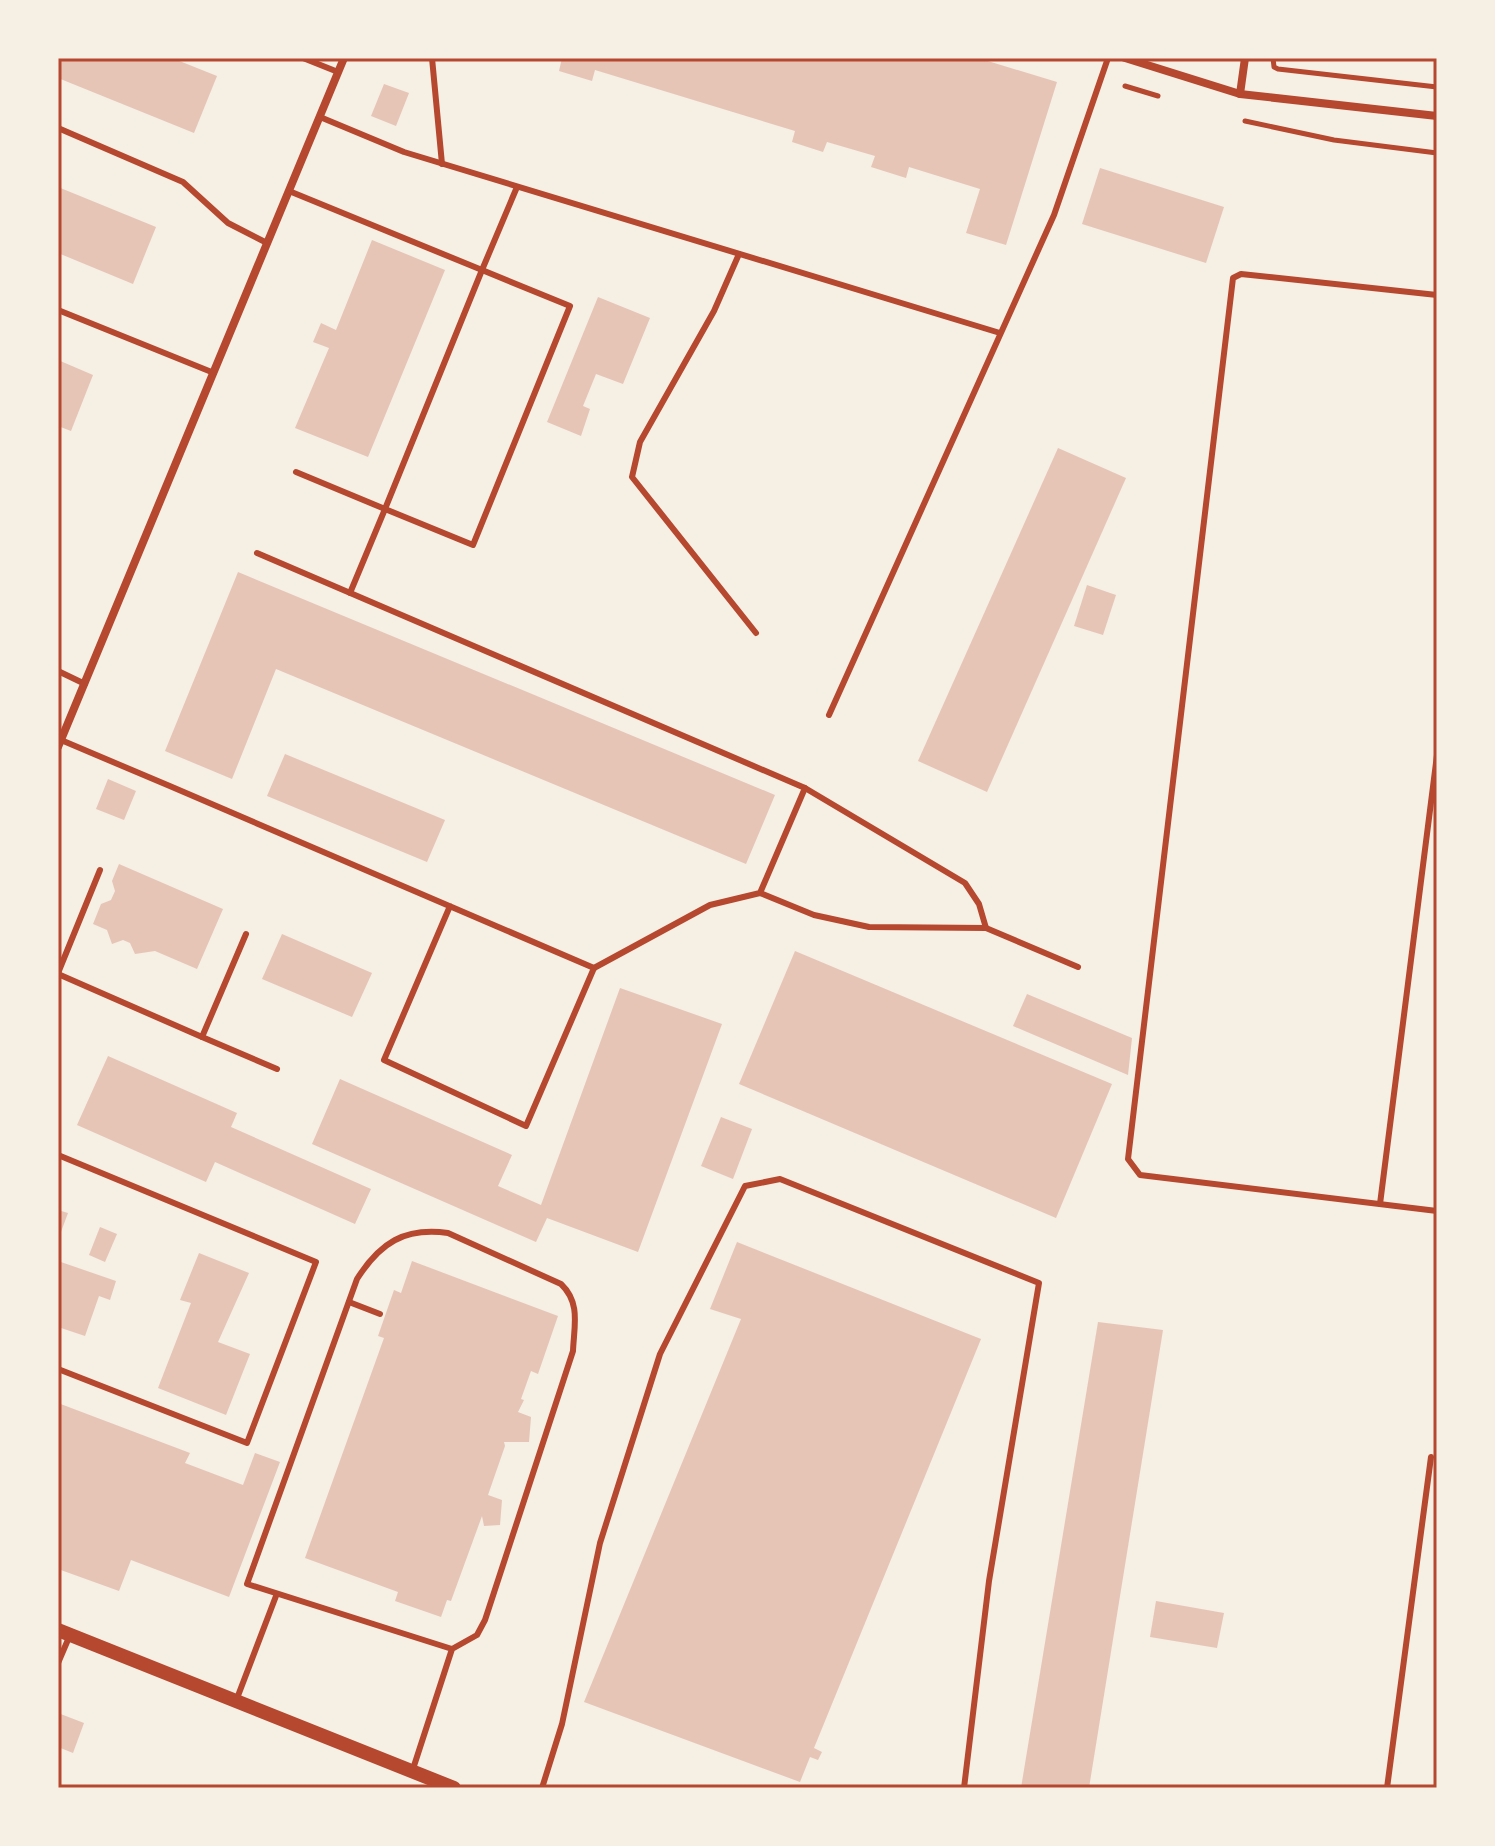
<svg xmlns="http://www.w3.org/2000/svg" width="1495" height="1846" viewBox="0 0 1495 1846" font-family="'Varela Round',sans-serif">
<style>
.building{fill:#e6c5b7}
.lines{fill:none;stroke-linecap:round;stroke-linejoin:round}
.path{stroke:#b5482f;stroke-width:5}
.service{stroke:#b5482f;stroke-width:6}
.minor{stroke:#b5482f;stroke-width:8}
.tertiary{stroke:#b5482f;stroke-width:14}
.neatline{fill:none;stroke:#b5482f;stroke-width:3}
</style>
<rect width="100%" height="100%" fill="#f6efe4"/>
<g class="building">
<path d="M58,58h114l45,18 -23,57 -136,-55z"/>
<path d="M562,58h416l79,24 -51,163 -40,-12 14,-44 -71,-22 -3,11 -35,-11 4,-11 -48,-14 -4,10 -31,-10 3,-11 -200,-61 -3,11 -33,-10z"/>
<path d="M384,84l25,9 -13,33 -25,-10z"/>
<path d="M1100,168l124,39 -18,56 -124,-39z"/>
<path d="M58,187l98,40 -23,57 -75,-31z"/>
<path d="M372,240l73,30 -77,187 -73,-29 34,-80 -16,-6 8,-19 15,7z"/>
<path d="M598,297l52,21 -27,66 -27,-10 -13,32 7,3 -9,27 -34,-14z"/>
<path d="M58,360l35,15 -22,56 -13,-5z"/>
<path d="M1058,448l68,30 -139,314 -69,-31z"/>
<path d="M238,572l537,223 -29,69 -470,-195 -44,110 -67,-28z"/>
<path d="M1087,585l29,10 -13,40 -29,-9z"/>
<path d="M285,754l160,66 -18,42 -160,-66z"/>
<path d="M108,779l28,12 -12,29 -28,-11z"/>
<path d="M119,864l104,45 -26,60 -42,-18 -20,3 -5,-11 -7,-3 -11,4 -5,-14 -14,-6 8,-20 10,-4 4,-9 -3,-10z"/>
<path d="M282,934l90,39 -20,44 -90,-38z"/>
<path d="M795,951l317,133 -56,134 -317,-134z"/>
<path d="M620,988l102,36 -84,228 -91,-34 -11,24 -224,-98 28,-65 172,76 -14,31 43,19z"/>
<path d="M1027,994l105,44 -4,37 -115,-49z"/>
<path d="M108,1056l129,57 -6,14 140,62 -16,35 -140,-62 -9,20 -129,-57z"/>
<path d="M721,1117l31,12 -19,50 -32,-13z"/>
<path d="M58,1210l10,3 -10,27z"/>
<path d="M100,1227l17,7 -12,28 -16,-7z"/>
<path d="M737,1242l244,97 -167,409 8,4 -4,8 -8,-3 -10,25 -216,-80 157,-383 -31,-10z"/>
<path d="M199,1253l50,20 -31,69 32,12 -24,61 -68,-27 33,-85 -11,-3z"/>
<path d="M58,1261l58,20 -6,19 -11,-4 -14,40 -27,-9z"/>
<path d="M412,1261l146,55 -20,58 -7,-3 -10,28 3,1 -6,12 13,5 -2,25h-25l1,4 -17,49 14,5 -2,25 -16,1 -2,-10 -31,85 -4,-1 -6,17 -46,-16 3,-9 -93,-34 79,-220 -6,-2 16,-46 7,3z"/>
<path d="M1098,1322l65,8 -74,458h-68z"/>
<path d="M58,1403l132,50 -5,10 58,22 12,-32 25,9 -51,135 -98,-37 -12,31 -61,-22z"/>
<path d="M1156,1601l68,12 -7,35 -67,-11z"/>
<path d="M58,1713l26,10 -11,30 -15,-6z"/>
</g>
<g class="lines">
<g class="path">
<path d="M1273,58l1,9 4,2 159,18"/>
<path d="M1125,86l33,10"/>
<path d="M1245,121l89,19 103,13"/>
</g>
<g class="service">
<path d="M303,58l35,14"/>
<path d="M432,58l10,106"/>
<path d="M320,117l84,35 596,181"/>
<path d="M58,128l125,54 45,41 39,20"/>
<path d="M289,191l193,79 -97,239 -89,-37"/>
<path d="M739,254l-25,57 -74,131 -8,35 124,156"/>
<path d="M1437,295l-196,-21 -8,4 -105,881 12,16 297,36"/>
<path d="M58,310l156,63"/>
<path d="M257,553l548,235 -45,105 -50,12 -116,63"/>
<path d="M350,593l35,-84 88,36 97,-239 -88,-36 35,-83"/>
<path d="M58,671l27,13"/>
<path d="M829,715l225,-500 54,-157"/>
<path d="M61,740c178,75 355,152 533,228l-68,158 -142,-66 66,-154"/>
<path d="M805,788l160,95 14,21 7,24"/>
<path d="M760,893l54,22 55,12 117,1 92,39"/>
<path d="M58,973l42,-103"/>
<path d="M58,974l144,63 44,-103"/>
<path d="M202,1037l75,32"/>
<path d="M58,1155l258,107 -69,181 -189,-74"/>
<path d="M1380,1204l57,-449"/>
<path d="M349,1302l31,12"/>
<path d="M58,1663l12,-28"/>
<path d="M236,1701l40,-105"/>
<path d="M412,1772l40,-123 -205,-65 110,-305c23,-36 47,-52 91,-46l113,51c20,19 13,42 12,67l-88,269 -8,15 -25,14"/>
<path d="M542,1788l20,-64 38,-181 60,-189 85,-168 35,-7 259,104 -50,298 -25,207"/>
<path d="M1387,1788l44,-331"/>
</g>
<g class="minor">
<path d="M1125,58l115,36 197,22"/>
<path d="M1240,94l5,-36"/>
<path d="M58,747l286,-689"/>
</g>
<path class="tertiary" d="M58,1630l396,158"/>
</g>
<rect width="1495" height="1846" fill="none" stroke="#f6efe4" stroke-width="120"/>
<rect x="60" y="60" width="1375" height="1726" class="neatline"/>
</svg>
